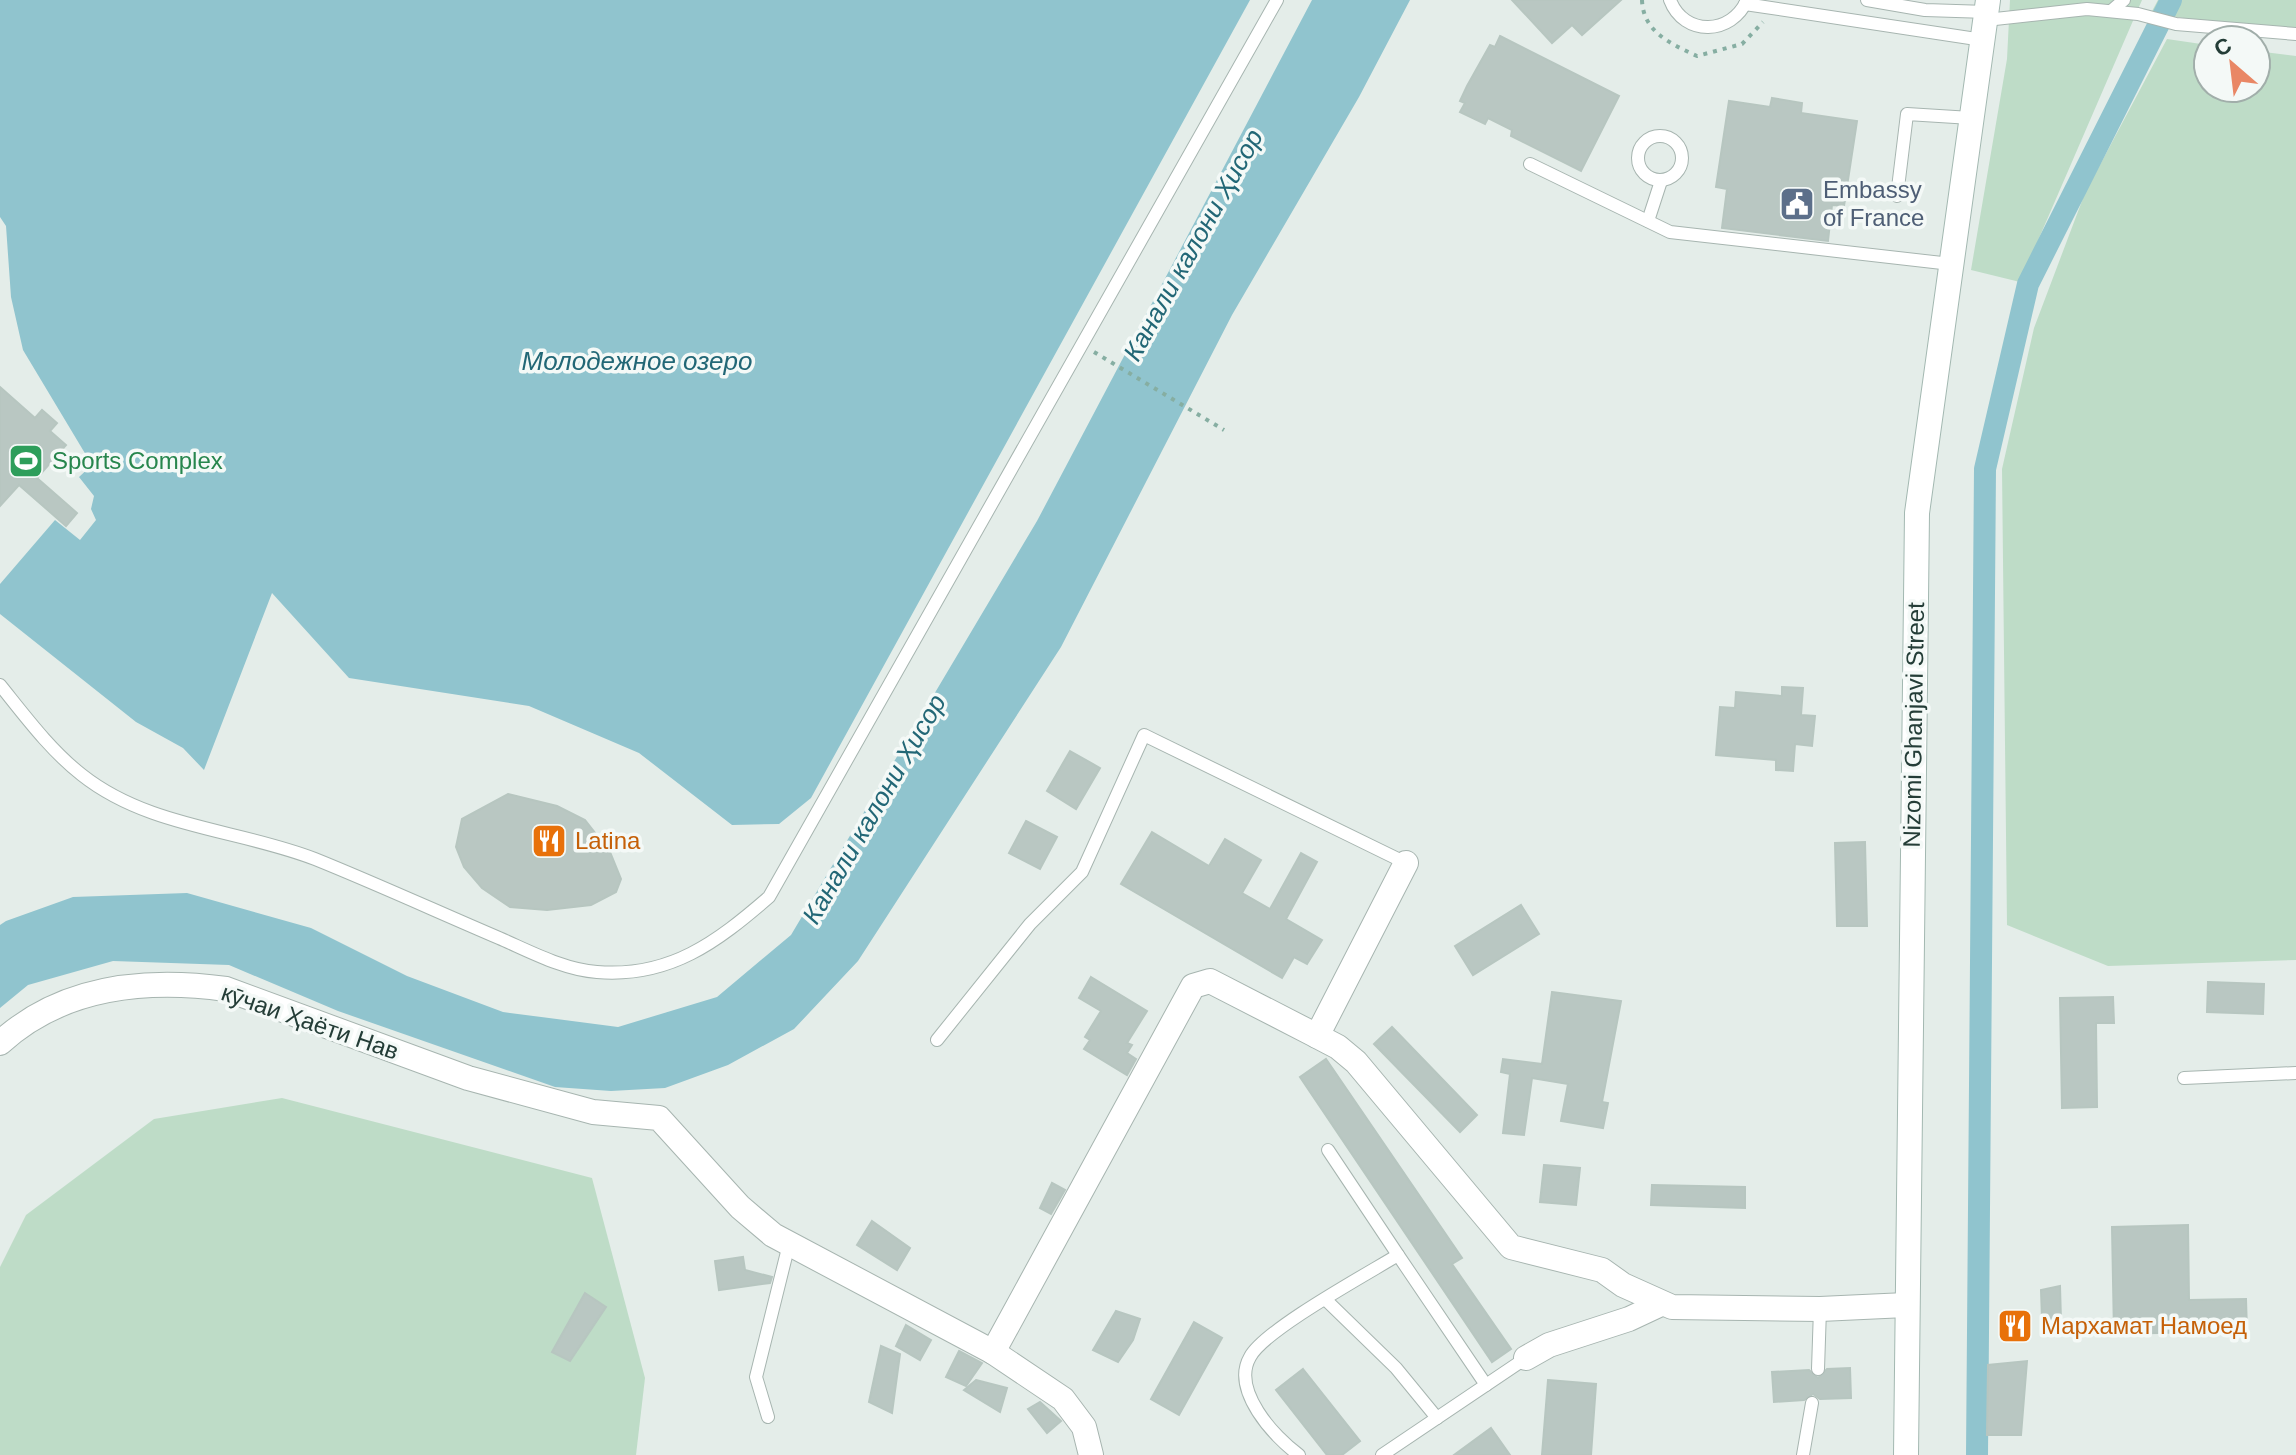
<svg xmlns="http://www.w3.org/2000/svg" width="2296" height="1455" viewBox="0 0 2296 1455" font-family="Helvetica,sans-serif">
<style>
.green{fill:#bedcc7}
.water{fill:#90c4ce}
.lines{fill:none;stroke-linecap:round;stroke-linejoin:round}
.canal{stroke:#90c4ce;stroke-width:22}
.building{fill:#b9c7c2;stroke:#b7c6c0;stroke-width:2}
.lane-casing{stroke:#a7b5b0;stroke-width:14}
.street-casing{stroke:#a7b5b0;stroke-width:26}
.secondary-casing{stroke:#a3b8b1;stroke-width:26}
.path{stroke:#86aea2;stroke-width:4;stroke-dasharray:4 6;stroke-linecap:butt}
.lane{stroke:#fff;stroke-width:12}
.street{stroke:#fff;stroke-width:24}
.secondary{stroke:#fff;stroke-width:24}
.labels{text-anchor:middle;stroke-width:7;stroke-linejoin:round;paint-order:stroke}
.service-label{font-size:24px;fill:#4e5e75;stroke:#f4f9f7;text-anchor:start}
.leisure-label{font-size:24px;fill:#27864d;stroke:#f4f9f7;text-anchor:start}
.street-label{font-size:24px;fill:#243d37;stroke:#f4f9f7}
.food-label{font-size:24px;fill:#c56008;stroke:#f4f9f7;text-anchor:start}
.water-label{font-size:26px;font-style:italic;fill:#226776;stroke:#f4f9f7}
</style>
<rect width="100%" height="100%" fill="#e4ede9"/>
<g class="green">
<path d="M2010,0h132l-122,282 -49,-12 36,-211z"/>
<path d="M2158,0h138v35l-145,-22z"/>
<path d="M2167,39l41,6v43h48v-37l40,5v904l-188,6 -101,-41 -5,-456 32,-141 51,-135z"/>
<path d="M282,1098l310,80 53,200 -9,77h-636v-188l26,-52 128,-96z"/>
</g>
<g class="water">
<path d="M0,0h1250l-439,798 -32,26 -47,1 -93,-72 -110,-47 -180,-28 -77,-85 -68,177 -21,-22 -47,-26 -136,-108v-30l55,-64 25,20 16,-20 -5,-11 3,-13 -15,-19 13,-12 -69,-115 -12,-53 -5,-71 -6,-9z"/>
<path d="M1312,0h98l-51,97 -127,218 -171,332 -203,314 -64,68 -66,36 -63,23 -54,3 -56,-4 -217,-76 -109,-46 -116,-4 -85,24 -28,23v-83l6,-4 67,-24 114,-4 124,35 96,48 96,36 115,15 99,-30 74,-62 246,-414z"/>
</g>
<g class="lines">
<path class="canal" d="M1977,1455l8,-986 43,-185 143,-284"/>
</g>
<g class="building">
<path d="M1512,0h109l-39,35 -10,-10 -20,18z"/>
<path d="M1500,36l119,60 -38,75 -70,-35 1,-6 -24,-12 -3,6 -25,-12 5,-9 -5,-2 7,-15 23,-41 5,2z"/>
<path d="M1772,98l30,5 -1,10 56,8 -13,85 -12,-1 -4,36 -106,-13 5,-39 -11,-2 13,-86 41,6z"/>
<path d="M0,387l35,31 7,-8 15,13 -7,8 16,14 -29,33 40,35 -11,13 -47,-41 -19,21z"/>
<path d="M1782,687l21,1 -2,27 14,1 -3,30 -17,-2 -2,27 -17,-1v-10l-60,-5 4,-48 15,1 1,-16 46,4z"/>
<path d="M1070,751l30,17 -24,41 -29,-18z"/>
<path d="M508,794l49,12 28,14 25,32 11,27 -5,13 -25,13 -44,5 -37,-3 -28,-19 -18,-21 -8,-20 6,-28z"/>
<path d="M1026,821l31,16 -17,32 -31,-16z"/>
<path d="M1152,832l57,34 16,-27 36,21 -19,33 28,16 31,-56 16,9 -31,57 36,21 -15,24 -13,-7 -12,21 -161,-94z"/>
<path d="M1865,842l2,84h-30l-2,-83z"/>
<path d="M1521,905l18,29 -66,41 -18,-29z"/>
<path d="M1091,977l56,34 -20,32 5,2 -5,8 9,6 -9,16 -43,-26 6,-9 -5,-3 16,-26 -22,-13z"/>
<path d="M2208,982l56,2 -1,30 -56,-2z"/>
<path d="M1552,992l69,9 -19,101 6,1 -5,25 -42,-7 7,-37 -36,-6 -8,57 -21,-2 7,-59 -9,-2 2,-13 39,5z"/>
<path d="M2113,997l1,26h-18l1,84 -35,1 -2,-110z"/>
<path d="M1392,1027l85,88 -17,17 -86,-88z"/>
<path d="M1326,1059l136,199 -10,6 59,85 -19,13 -192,-285z"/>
<path d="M1544,1165l36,3 -4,37 -36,-3z"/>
<path d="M1052,1183l13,7 -14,24 -11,-6z"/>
<path d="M1652,1185l93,2v21l-94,-3z"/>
<path d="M872,1221l38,27 -13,22 -40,-25z"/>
<path d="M2188,1225l1,75 57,-1 1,32 -133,3 -2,-107z"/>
<path d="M743,1257l2,13 27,7 -2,6 -51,7 -4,-29z"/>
<path d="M2060,1286l1,35 -19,-2 -1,-29z"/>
<path d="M585,1293l21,14 -36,54 -18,-9z"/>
<path d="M1116,1311l24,8 -7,21 -15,22 -25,-12z"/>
<path d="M1194,1322l28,16 -43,77 -28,-16z"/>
<path d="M906,1325l25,15 -11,20 -24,-14z"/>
<path d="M881,1346l19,8 -8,59 -23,-11z"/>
<path d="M959,1351l23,12 -16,23 -20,-9z"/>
<path d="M2027,1361l-6,74h-34l1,-70z"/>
<path d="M1850,1368l1,30 -31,1 -7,-5 -9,6 -30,2 -2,-30 37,-2 9,8 9,-9z"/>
<path d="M1303,1369l57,72 -18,14h-15l-51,-65z"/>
<path d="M976,1380l31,8 -7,24 -36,-22z"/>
<path d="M1548,1380l48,4 -5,71h-49z"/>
<path d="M1040,1402l21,19 -14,12 -19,-24z"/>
<path d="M1491,1428l19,27h-56z"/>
</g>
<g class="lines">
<g class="lane-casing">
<g id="lane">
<path d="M1670,0c14,37 62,35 77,0"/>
<path d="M1867,0l58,10 62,2"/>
<path d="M1745,4l238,36"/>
<path d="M2111,11l13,-11"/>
<path d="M1986,20l101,-11 51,5 38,10 120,10"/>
<circle cx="1660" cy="158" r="22"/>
<path d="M1530,164l140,68 281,32"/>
<path d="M1897,196l10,-82 64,4"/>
<path d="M1648,221l13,-40"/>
<path d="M0,685c25,31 50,65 82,90 67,53 156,54 233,84 62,25 123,53 184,79 30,13 65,32 98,34 73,6 120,-30 172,-75l508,-897"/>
<path d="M937,1040l93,-116 52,-52 62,-137 262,128"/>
<path d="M2184,1078l112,-5"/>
<path d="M1328,1150l70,105"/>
<path d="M1326,1300l70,68 41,50"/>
<path d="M1818,1369l2,-60"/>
<path d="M768,1417l-12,-40 33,-133"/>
<path d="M1299,1455c-25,-18 -68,-65 -49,-98 14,-27 117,-83 148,-102l88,130"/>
<path d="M1382,1455l144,-97"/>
<path d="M1803,1455l9,-52"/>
</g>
</g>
<g class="street-casing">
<g id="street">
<path d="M1406,863l-89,173 21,11 18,15 155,185 91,23 21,15 49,22 148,2 86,-4"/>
<path d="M0,1043c62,-57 145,-65 226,-54l242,89 125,34 66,6 81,89 33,28 220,117 70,47 21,28 7,28"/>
<path d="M993,1352l200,-366 17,-5 107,55"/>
<path d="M1526,1358l23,-13 80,-26 32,-15"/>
</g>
</g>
<g class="secondary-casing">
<path id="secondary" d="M1906,1455l11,-942 71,-513"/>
</g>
<g class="path">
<path d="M1642,0c1,32 29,44 55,56l45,-12 21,-22"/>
<path d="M1094,352l130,78"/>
</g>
<use href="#lane" class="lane"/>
<use href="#street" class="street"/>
<use href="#secondary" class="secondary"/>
</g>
<defs>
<g id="civic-square" transform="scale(1.8)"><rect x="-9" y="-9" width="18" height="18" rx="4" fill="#5c6f8a" stroke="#f4f9f7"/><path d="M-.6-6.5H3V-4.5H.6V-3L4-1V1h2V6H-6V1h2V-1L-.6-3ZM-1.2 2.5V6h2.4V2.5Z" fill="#fff"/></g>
<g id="stadium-square" transform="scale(1.8)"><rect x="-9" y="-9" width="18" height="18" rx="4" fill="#2e9e5b" stroke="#f4f9f7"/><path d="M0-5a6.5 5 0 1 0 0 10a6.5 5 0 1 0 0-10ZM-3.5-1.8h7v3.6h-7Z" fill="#fff"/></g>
<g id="restaurant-square" transform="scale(1.8)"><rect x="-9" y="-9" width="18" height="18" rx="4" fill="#e8710a" stroke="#f4f9f7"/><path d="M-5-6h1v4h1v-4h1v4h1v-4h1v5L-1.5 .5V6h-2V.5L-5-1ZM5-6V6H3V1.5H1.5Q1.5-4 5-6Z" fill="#fff"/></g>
</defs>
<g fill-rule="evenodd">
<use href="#civic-square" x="1797" y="204"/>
<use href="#stadium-square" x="26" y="461"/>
<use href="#restaurant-square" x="549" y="841"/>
<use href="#restaurant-square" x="2015" y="1326"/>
</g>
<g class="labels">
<g class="service-label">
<text x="1823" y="198">Embassy<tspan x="1823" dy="28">of France</tspan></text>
</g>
<g class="leisure-label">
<text x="52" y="469">Sports Complex</text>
</g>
<g class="street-label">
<text transform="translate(1914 725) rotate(-89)" y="8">Nizomi Ghanjavi Street</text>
<text transform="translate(310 1022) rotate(19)" y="8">кӯчаи Ҳаёти Нав</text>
</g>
<g class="food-label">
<text x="575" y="849">Latina</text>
<text x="2041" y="1334">Мархамат Намоед</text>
</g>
<g class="water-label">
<text transform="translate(1193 245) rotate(-61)" y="9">Канали калони Ҳисор</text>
<text x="637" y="370">Молодежное озеро</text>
<text transform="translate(874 809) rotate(-60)" y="9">Канали калони Ҳисор</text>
</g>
</g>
<g transform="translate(2232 64) rotate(332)"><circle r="38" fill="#f4f9f7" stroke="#a1aeaa" stroke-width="2"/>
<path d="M0-6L14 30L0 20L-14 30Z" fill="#e98765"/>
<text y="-12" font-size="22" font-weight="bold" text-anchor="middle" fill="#243d37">С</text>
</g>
</svg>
